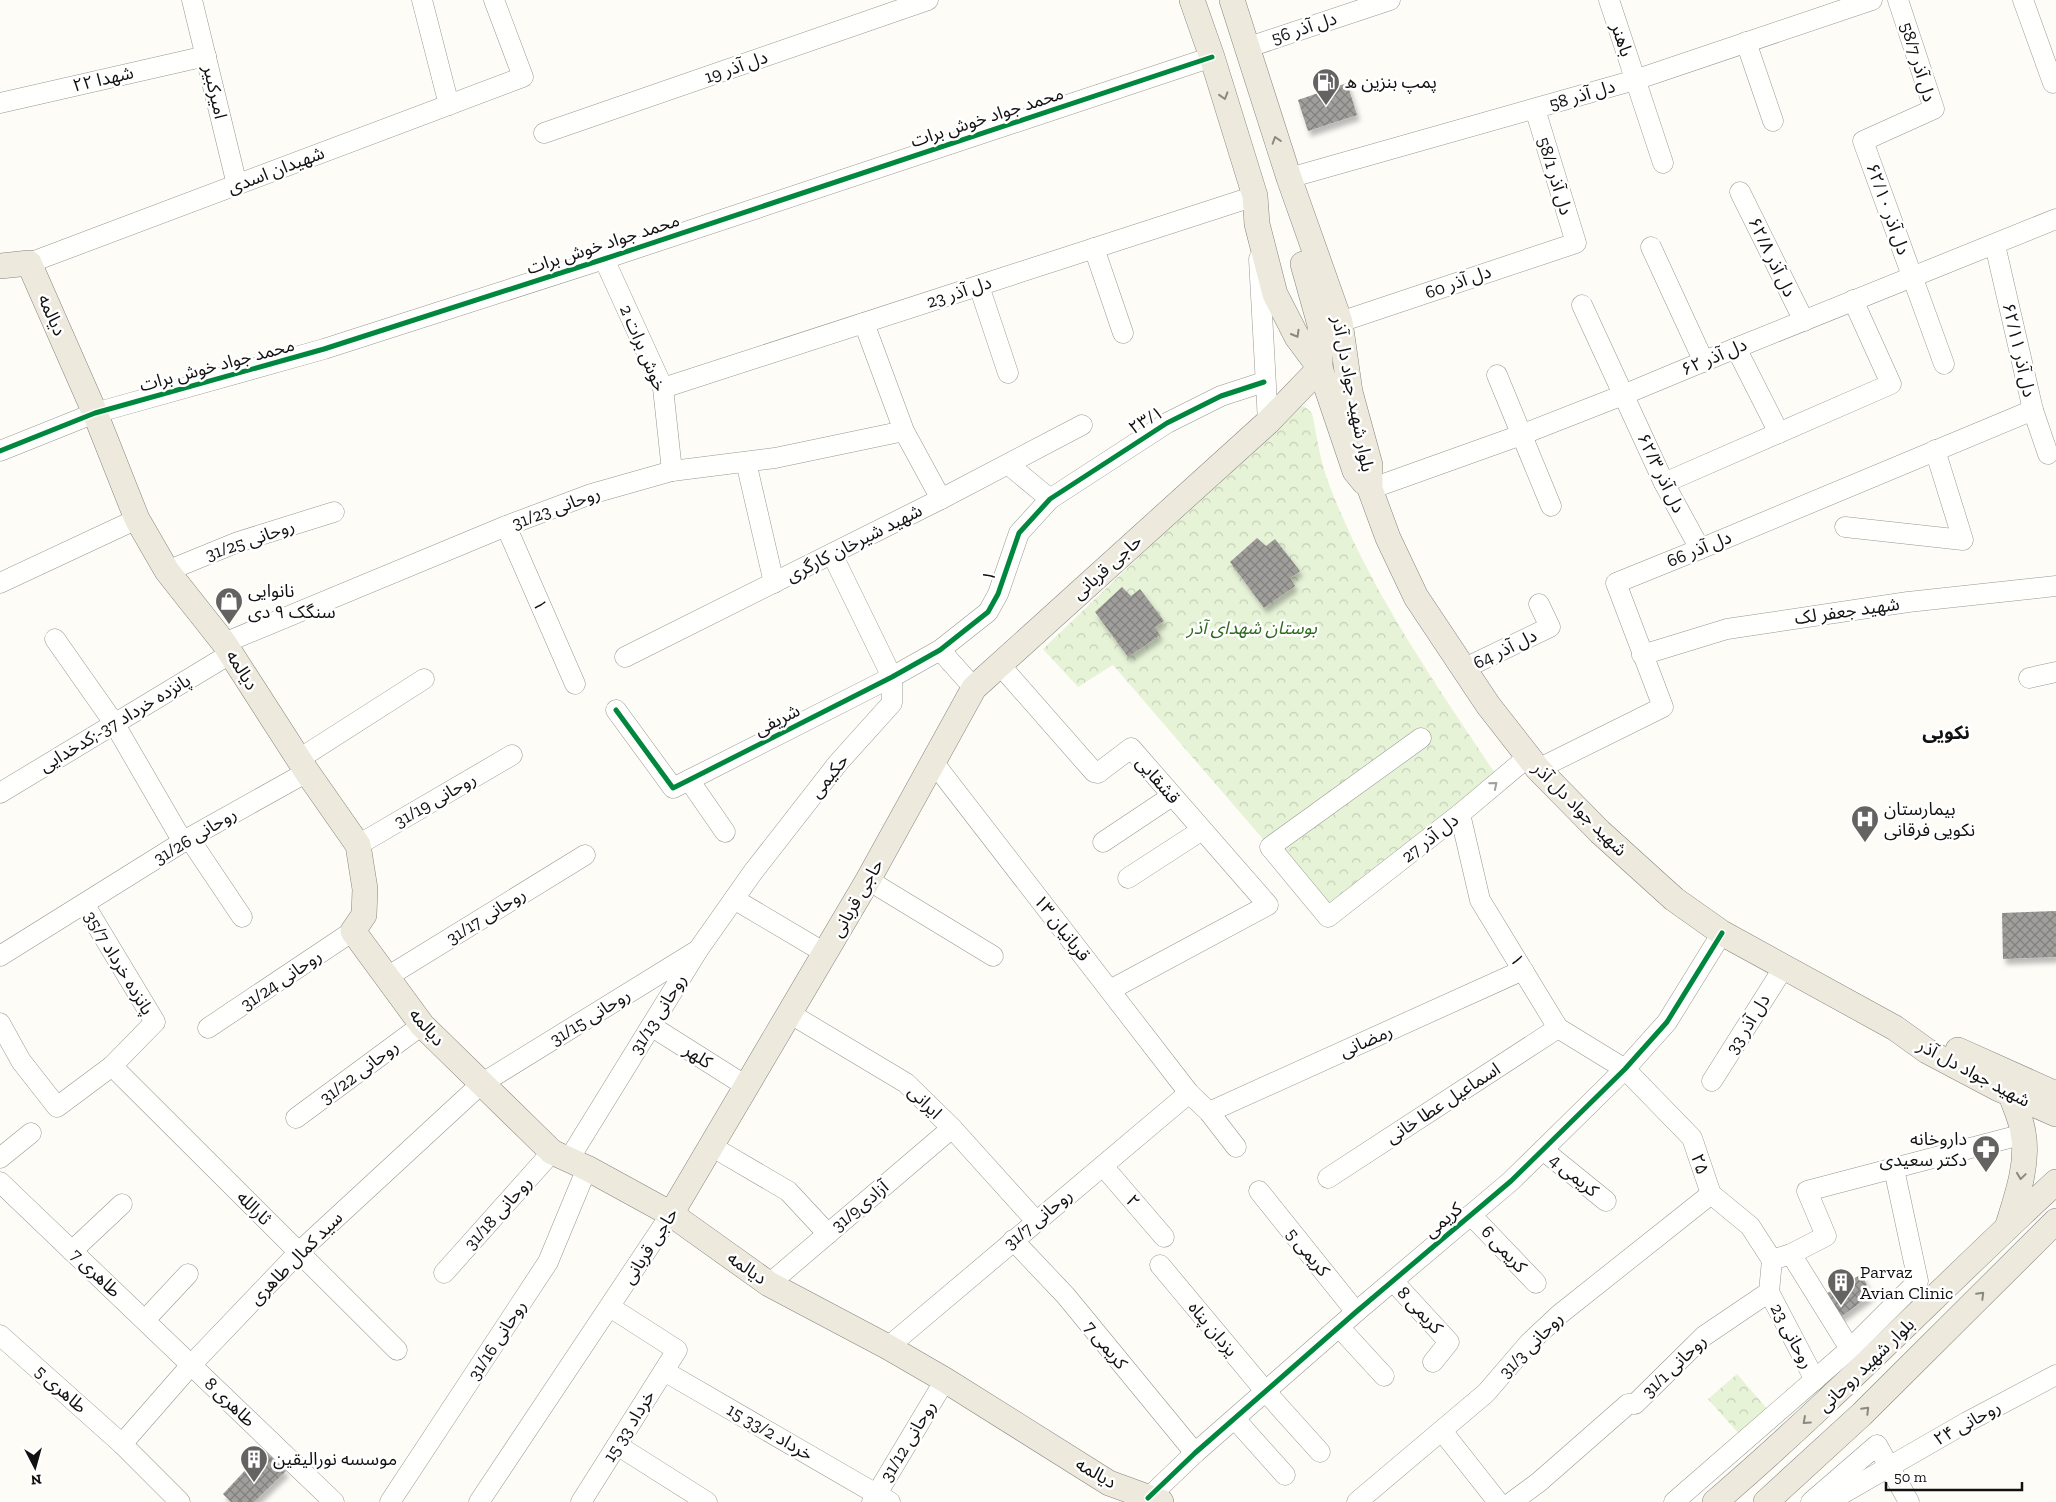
<svg xmlns="http://www.w3.org/2000/svg" width="2056" height="1502" viewBox="0 0 2056 1502" font-family="'Zilla Slab','Noto Sans Arabic',serif">
<style>
.park{fill:url(#park-crowns)}
.building{fill:url(#building-cross-hatch);filter:url(#shadow)}
.lines{fill:none;stroke-linecap:round;stroke-linejoin:round}
.minor-casing{stroke:#979795;stroke-width:21}
.major-casing{stroke:#858482;stroke-width:26}
.minor{stroke:#fffffe;stroke-width:20}
.major{stroke:#ede9dc;stroke-width:25}
.cycleway-casing{stroke:#fff;stroke-width:8}
.cycleway{stroke:#00873e;stroke-width:5}
.oneway{stroke:#8a8881}
.oneway2{stroke:#a0a09f}
.labels{text-anchor:middle;stroke-width:5;stroke-linejoin:round;paint-order:stroke}
.street-label{font-size:18px;fill:#111;stroke:#fff}
.poi-label{font-size:18px;fill:#111;stroke:#fff;text-anchor:start}
.park-label{font-size:18px;font-style:italic;fill:#2f6b1f;stroke:#fff}
.neighbourhood-label{font-size:19px;font-weight:bold;fill:#111;stroke:#fff}
</style>
<defs>
<pattern id="park-crowns" width="20" height="18" patternUnits="userSpaceOnUse" patternTransform="scale(1.25)"><rect width="20" height="18" fill="#e7f3d7"/><path d="M2 6a3 3 0 1 1 6 0M12 15a3 3 0 1 1 6 0" fill="none" stroke="#c5cfb8"/></pattern>
<pattern id="building-cross-hatch" width="8" height="8" patternUnits="userSpaceOnUse" patternTransform="scale(1.25)"><rect width="8" height="8" fill="#a19f9c"/><path d="M0 0l8 8M0 8l8-8" fill="none" stroke="#82807e"/></pattern>
<filter id="shadow"><feDropShadow dx="3" dy="5.5" stdDeviation="2.5" flood-color="#0004"/></filter>
</defs>
<rect width="100%" height="100%" fill="#fdfcf7"/>
<g class="park">
<path d="M1304,406l8,7c5,23 8,49 17,71 41,109 110,204 173,300l-178,126 -211,-245 -35,22 -35,-38 252,-242z"/>
<path d="M1737,1374l32,37 -29,24 -32,-36z"/>
</g>
<g class="building">
<path d="M1347,83l10,32 -49,16 -10,-31z"/>
<path d="M1257,538l9,8 9,-7 25,32 -10,7 5,8 -31,22 -34,-46z"/>
<path d="M1122,587l9,9 9,-7 24,32 -9,6 5,8 -32,22 -33,-45z"/>
<path d="M2056,911v46l-53,2 -1,-46z"/>
<path d="M1862,1274l9,21 -36,26 -15,-24z"/>
<path d="M264,1450l22,21 -32,31h-23l-8,-8z"/>
</g>
<g class="lines">
<g class="minor-casing">
<g id="minor">
<path d="M192,0l45,185"/>
<path d="M422,0l27,105"/>
<path d="M1609,0l54,163"/>
<path d="M1898,0l36,109 -71,32 81,223"/>
<path d="M2023,0l30,83"/>
<path d="M1746,42l27,79"/>
<path d="M1246,48l144,-48"/>
<path d="M0,103l206,-47"/>
<path d="M544,133l384,-133"/>
<path d="M1289,178l346,-98 237,-80"/>
<path d="M1740,192l64,129"/>
<path d="M1995,245l38,165 15,44"/>
<path d="M1651,247l53,115"/>
<path d="M1094,248l29,85"/>
<path d="M604,259l59,129 9,83"/>
<path d="M1259,259l9,163"/>
<path d="M29,263l494,-186 -29,-77"/>
<path d="M979,286l29,87"/>
<path d="M1582,305l82,178 36,66"/>
<path d="M1340,322l236,-79 -41,-134"/>
<path d="M864,323l40,108 37,68"/>
<path d="M1736,348l43,85"/>
<path d="M1497,375l54,131"/>
<path d="M663,388l592,-192"/>
<path d="M0,451l95,-38 229,-64 280,-90 608,-202"/>
<path d="M746,462l28,121"/>
<path d="M1009,465l41,34"/>
<path d="M1664,483l227,-99 -38,-84"/>
<path d="M1370,489l151,-54 102,-40 113,-47 320,-129"/>
<path d="M506,526l69,158"/>
<path d="M1845,527l118,13 -28,-90"/>
<path d="M167,571l71,-29 96,-30"/>
<path d="M0,583l137,-64"/>
<path d="M55,639l59,84 69,119"/>
<path d="M224,643l282,-117 85,-32 81,-23 103,-13 129,-27"/>
<path d="M940,650l34,38"/>
<path d="M1642,655l85,-26 181,-27 148,-16"/>
<path d="M625,657l316,-158 141,-74"/>
<path d="M1000,665l94,107 4,1 33,-25 137,157 -158,85"/>
<path d="M1463,669l87,-42 -11,-23"/>
<path d="M2029,678l27,-6"/>
<path d="M616,710l57,78 16,-8 203,-103 48,-27 48,-38 10,-18 21,-61 31,-34 117,-76 54,-27 43,-14"/>
<path d="M1421,738l-151,109 58,70 132,-103 69,-58"/>
<path d="M299,759l125,-80"/>
<path d="M934,763l255,330 20,19 27,35"/>
<path d="M1538,769l125,-62 -47,-124 84,-34 333,-139"/>
<path d="M689,780l36,52"/>
<path d="M0,793l230,-139"/>
<path d="M1460,814l20,86 78,128 67,41 67,69 19,56 39,32 22,34"/>
<path d="M189,838l53,79"/>
<path d="M1103,842l69,-46"/>
<path d="M358,845l154,-90"/>
<path d="M1128,878l74,-48"/>
<path d="M868,880l125,76"/>
<path d="M734,899l91,54"/>
<path d="M0,956l189,-118 118,-66"/>
<path d="M387,977l198,-122"/>
<path d="M789,1013l117,70 46,45 84,93"/>
<path d="M0,1023l21,38 36,46 55,-41 43,-44 -71,-118"/>
<path d="M651,1026l95,60"/>
<path d="M208,1028l145,-97"/>
<path d="M112,1066l285,284"/>
<path d="M1712,1081l72,-114"/>
<path d="M1209,1112l314,-142"/>
<path d="M296,1118l126,-93"/>
<path d="M711,1146l77,45 40,43"/>
<path d="M1543,1150l63,51"/>
<path d="M0,1158l31,-25"/>
<path d="M569,1159l129,-209 55,-78 85,-109 54,-60v-26l-60,-123"/>
<path d="M1103,1166l61,71"/>
<path d="M1328,1178l230,-150"/>
<path d="M0,1182l334,320"/>
<path d="M1259,1191l97,121"/>
<path d="M1471,1215l65,68"/>
<path d="M1013,1240l53,56 129,157"/>
<path d="M72,1251l50,-47"/>
<path d="M1791,1254l59,95"/>
<path d="M1772,1260l19,-6 35,-18 -19,-45 217,-57"/>
<path d="M1160,1265l106,127 54,60"/>
<path d="M444,1273l108,-121"/>
<path d="M1393,1281l56,61 -16,20"/>
<path d="M769,1284l183,-156"/>
<path d="M1769,1292l46,88"/>
<path d="M145,1320l43,-46"/>
<path d="M1339,1327l45,49"/>
<path d="M0,1335l122,109 58,58"/>
<path d="M888,1347l301,-254"/>
<path d="M664,1371l226,131"/>
<path d="M1235,1419l50,56"/>
<path d="M1442,1431l56,71"/>
<path d="M122,1444l69,-79 108,-113 182,-168 217,-134"/>
<path d="M617,1445l90,57"/>
<path d="M1148,1498l47,-45 161,-141 155,-131 114,-112 42,-47 55,-89"/>
<path d="M390,1502l158,-240 39,-94"/>
<path d="M479,1502l192,-288"/>
<path d="M581,1502l96,-152 -67,-43"/>
<path d="M872,1502l73,-122"/>
<path d="M1357,1502l129,-109 43,-50 31,-29 151,-120"/>
<path d="M1512,1502l27,-20 89,-78h7l69,-68 65,-44 3,-32"/>
<path d="M1674,1502l176,-153 68,-68 -24,-112"/>
<path d="M1811,1502l66,-57 32,57"/>
<path d="M1828,1502l139,-80 89,-47"/>
</g>
</g>
<g class="major-casing">
<g id="major">
<path d="M1192,0l20,57 43,139 2,28 18,70 22,43 23,31 35,103 9,11"/>
<path d="M1232,0l57,178 51,144 10,70 20,73v24l18,49 28,59 72,108 50,64 62,63 74,67 48,34 173,95 32,23 70,37 59,26"/>
<path d="M0,266l29,-3 66,150 42,106 30,52 57,72 83,129 51,73 7,44 -1,26 -11,16 69,94 130,127 35,16 84,46 98,70 119,63 57,33 164,103 52,19"/>
<path d="M1958,1050l98,44"/>
<path d="M671,1214l197,-334 106,-192 294,-266 52,-54v-43l-17,-61"/>
<path d="M2008,1225c9,-29 21,-62 15,-93 -2,-13 -8,-25 -12,-37"/>
<path d="M1715,1502c119,-102 226,-214 341,-320"/>
<path d="M1766,1502l96,-88 194,-193"/>
</g>
</g>
<use href="#minor" class="minor"/>
<use href="#major" class="major"/>
<g class="cycleway-casing">
<g id="cycleway">
<path d="M0,451l95,-38 229,-64 280,-90 608,-202"/>
<path d="M616,710l57,78 16,-8 203,-103 48,-27 48,-38 10,-18 21,-61 31,-34 117,-76 54,-27 43,-14"/>
<path d="M1148,1498l47,-45 161,-141 155,-131 114,-112 42,-47 55,-89"/>
</g>
</g>
<use href="#cycleway" class="cycleway"/>
</g>
<defs><path id="oneway-chevron" d="M-2-3.5L2.5 0L-2 3.5" fill="none" stroke-width="1.6" stroke-linecap="round" stroke-linejoin="round" transform="scale(1.25)"/></defs>
<g class="oneway">
<use href="#oneway-chevron" transform="translate(1224 96) rotate(73)"/>
<use href="#oneway-chevron" transform="translate(1276 140) rotate(-108)"/>
<use href="#oneway-chevron" transform="translate(1296 334) rotate(60)"/>
<use href="#oneway-chevron" transform="translate(2021 1176) rotate(98)"/>
<use href="#oneway-chevron" transform="translate(1981 1295) rotate(-45)"/>
<use href="#oneway-chevron" transform="translate(1866 1410) rotate(-45)"/>
<use href="#oneway-chevron" transform="translate(1806 1421) rotate(138)"/>
</g>
<use class="oneway2" href="#oneway-chevron" transform="translate(1494 785) rotate(-40)"/>
<defs>
<g id="fuel-pin" transform="scale(1.4375)"><path d="M0 17L-7.5 6A9.5 9.5 0 1 1 7.5 6Z" fill="#646362" stroke="#fff"/><path d="M-5.5-6h7V0h2V4h1.3V-2.5L3-4.5l.8-.8L6-3V5H2.5V1h-1V6h-7ZM-4.2-4.7v3.2H.2V-4.7Z" fill="#fff"/></g>
<g id="shop-pin" transform="scale(1.4375)"><path d="M0 17L-7.5 6A9.5 9.5 0 1 1 7.5 6Z" fill="#646362" stroke="#fff"/><path d="M-5-2.5h2.3a2.7 3.5 0 0 1 5.4 0H5L5.5 6h-11ZM-1.5-2.5h3a1.5 2.3 0 0 0-3 0Z" fill="#fff"/></g>
<g id="hospital-pin" transform="scale(1.4375)"><path d="M0 17L-7.5 6A9.5 9.5 0 1 1 7.5 6Z" fill="#646362" stroke="#fff"/><path d="M-5-5h3v3.5h4V-5h3V5h-3V1.5h-4V5h-3Z" fill="#fff"/></g>
<g id="pharmacy-pin" transform="scale(1.4375)"><path d="M0 17L-7.5 6A9.5 9.5 0 1 1 7.5 6Z" fill="#646362" stroke="#fff"/><path d="M-2-6h4v4h4v4h-4v4h-4v-4h-4v-4h4Z" fill="#fff"/></g>
<g id="building-pin" transform="scale(1.4375)"><path d="M0 17L-7.5 6A9.5 9.5 0 1 1 7.5 6Z" fill="#646362" stroke="#fff"/><path d="M-4-6H4V6H1V3H-1V6H-4ZM-2.5-4.3h1.7v1.8h-1.7ZM.8-4.3h1.7v1.8H.8ZM-2.5-1h1.7V.8h-1.7ZM.8-1h1.7V.8H.8Z" fill="#fff"/></g>
</defs>
<g fill-rule="evenodd">
<use href="#fuel-pin" x="1326" y="82"/>
<use href="#shop-pin" x="229" y="601"/>
<use href="#hospital-pin" x="1865" y="819"/>
<use href="#pharmacy-pin" x="1986" y="1149"/>
<use href="#building-pin" x="1841" y="1282"/>
<use href="#building-pin" x="254" y="1459"/>
</g>
<g class="labels">
<g class="street-label">
<text transform="translate(1304 28) rotate(-18)" y="6">دل آذر 56</text>
<text transform="translate(1622 40) rotate(72)" y="6">باهنر</text>
<text transform="translate(1918 62) rotate(73)" y="6">دل آذر 58/7</text>
<text transform="translate(736 67) rotate(-19)" y="6">دل آذر 19</text>
<text transform="translate(103 79) rotate(-13)" y="6">شهدا ۲۲</text>
<text transform="translate(215 92) rotate(77)" y="6">امیرکبیر</text>
<text transform="translate(1582 95) rotate(-16)" y="6">دل آذر 58</text>
<text transform="translate(987 117) rotate(-18)" y="6">محمد جواد خوش برات</text>
<text transform="translate(276 170) rotate(-21)" y="6">شهیدان اسدی</text>
<text transform="translate(1555 176) rotate(73)" y="6">دل آذر 58/1</text>
<text transform="translate(1888 209) rotate(70)" y="6">دل آذر ۶۲/۱۰</text>
<text transform="translate(603 244) rotate(-18)" y="6">محمد جواد خوش برات</text>
<text transform="translate(1772 257) rotate(64)" y="6">دل آذر ۶۲/۸</text>
<text transform="translate(1458 282) rotate(-19)" y="6">دل آذر 60</text>
<text transform="translate(959 292) rotate(-18)" y="6">دل آذر 23</text>
<text transform="translate(52 315) rotate(66)" y="6">دیالمه</text>
<text transform="translate(643 348) rotate(67)" y="6">خوش برات 2</text>
<text transform="translate(2019 350) rotate(77)" y="6">دل آذر ۶۲/۱۱</text>
<text transform="translate(1714 357) rotate(-23)" y="6">دل آذر ۶۲</text>
<text transform="translate(217 365) rotate(-15)" y="6">محمد جواد خوش برات</text>
<text transform="translate(1353 394) rotate(79)" y="6">بلوار شهید جواد دل آذر</text>
<text transform="translate(1146 420) rotate(-31)" y="6">۲۳/۱</text>
<text transform="translate(1661 473) rotate(64)" y="6">دل آذر ۶۲/۳</text>
<text transform="translate(556 508) rotate(-20)" y="6">روحانی 31/23</text>
<text transform="translate(250 540) rotate(-19)" y="6">روحانی 31/25</text>
<text transform="translate(854 543) rotate(-27)" y="6">شهید شیرخان کارگری</text>
<text transform="translate(1699 549) rotate(-22)" y="6">دل آذر 66</text>
<text transform="translate(1107 567) rotate(-42)" y="6">حاجی قربانی</text>
<text transform="translate(989 576) rotate(-71)" y="6">۱</text>
<text transform="translate(540 605) rotate(67)" y="6">۱</text>
<text transform="translate(1847 611) rotate(-8)" y="6">شهید جعفر لک</text>
<text transform="translate(1505 649) rotate(-26)" y="6">دل آذر 64</text>
<text transform="translate(242 670) rotate(58)" y="6">دیالمه</text>
<text transform="translate(777 720) rotate(-27)" y="6">شریفی</text>
<text transform="translate(115 723) rotate(-31)" y="6">پانزده خرداد 37-;کدخدایی</text>
<text transform="translate(829 776) rotate(-51)" y="6">حکیمی</text>
<text transform="translate(1158 780) rotate(49)" y="6">قشقایی</text>
<text transform="translate(435 800) rotate(-30)" y="6">روحانی 31/19</text>
<text transform="translate(1580 809) rotate(45)" y="6">شهید جواد دل آذر</text>
<text transform="translate(195 836) rotate(-31)" y="6">روحانی 31/26</text>
<text transform="translate(1430 838) rotate(-38)" y="6">دل آذر 27</text>
<text transform="translate(857 898) rotate(-60)" y="6">حاجی قربانی</text>
<text transform="translate(486 916) rotate(-32)" y="6">روحانی 31/17</text>
<text transform="translate(1062 928) rotate(52)" y="6">۱۳ قربانیان</text>
<text transform="translate(1517 960) rotate(58)" y="6">۱</text>
<text transform="translate(119 963) rotate(59)" y="6">پانزده خرداد 35/7</text>
<text transform="translate(281 980) rotate(-34)" y="6">روحانی 31/24</text>
<text transform="translate(658 1014) rotate(-58)" y="6">روحانی 31/13</text>
<text transform="translate(590 1017) rotate(-32)" y="6">روحانی 31/15</text>
<text transform="translate(1748 1024) rotate(-58)" y="6">دل آذر 33</text>
<text transform="translate(427 1027) rotate(49)" y="6">دیالمه</text>
<text transform="translate(1366 1041) rotate(-24)" y="6">رمضانی</text>
<text transform="translate(698 1056) rotate(33)" y="6">کلهر</text>
<text transform="translate(359 1072) rotate(-37)" y="6">روحانی 31/22</text>
<text transform="translate(1974 1073) rotate(28)" y="6">شهید جواد دل آذر</text>
<text transform="translate(925 1102) rotate(45)" y="6">ایرانی</text>
<text transform="translate(1443 1103) rotate(-33)" y="6">اسماعیل عطا خانی</text>
<text transform="translate(1700 1164) rotate(71)" y="6">۲۵</text>
<text transform="translate(1574 1175) rotate(39)" y="6">کریمی 4</text>
<text transform="translate(1133 1201) rotate(50)" y="6">۲</text>
<text transform="translate(860 1206) rotate(-40)" y="6">آزادی31/9</text>
<text transform="translate(254 1208) rotate(45)" y="6">ثارالله</text>
<text transform="translate(498 1213) rotate(-48)" y="6">روحانی 31/18</text>
<text transform="translate(1038 1219) rotate(-40)" y="6">روحانی 31/7</text>
<text transform="translate(1443 1220) rotate(-40)" y="6">کریمی</text>
<text transform="translate(650 1246) rotate(-57)" y="6">حاجی قربانی</text>
<text transform="translate(1504 1249) rotate(47)" y="6">کریمی 6</text>
<text transform="translate(1308 1252) rotate(51)" y="6">کریمی 5</text>
<text transform="translate(296 1258) rotate(-45)" y="6">سید کمال طاهری</text>
<text transform="translate(747 1268) rotate(35)" y="6">دیالمه</text>
<text transform="translate(96 1273) rotate(44)" y="6">طاهری 7</text>
<text transform="translate(1420 1310) rotate(47)" y="6">کریمی 8</text>
<text transform="translate(1213 1329) rotate(50)" y="6">یزدان پناه</text>
<text transform="translate(1792 1336) rotate(62)" y="6">روحانی 23</text>
<text transform="translate(497 1340) rotate(-57)" y="6">روحانی 31/16</text>
<text transform="translate(1106 1345) rotate(51)" y="6">کریمی 7</text>
<text transform="translate(1531 1345) rotate(-46)" y="6">روحانی 31/3</text>
<text transform="translate(1866 1365) rotate(-44)" y="6">بلوار شهید روحانی</text>
<text transform="translate(1674 1366) rotate(-44)" y="6">روحانی 31/1</text>
<text transform="translate(61 1389) rotate(42)" y="6">طاهری 5</text>
<text transform="translate(230 1402) rotate(44)" y="6">طاهری 8</text>
<text transform="translate(1967 1423) rotate(-29)" y="6">روحانی ۲۴</text>
<text transform="translate(629 1426) rotate(-58)" y="6">15 خرداد 33</text>
<text transform="translate(770 1432) rotate(30)" y="6">15 خرداد 33/2</text>
<text transform="translate(908 1441) rotate(-59)" y="6">روحانی 31/12</text>
<text transform="translate(1096 1473) rotate(30)" y="6">دیالمه</text>
</g>
<g class="poi-label">
<text x="1345" y="88">پمپ بنزین ه</text>
<text x="248" y="597">نانوایی<tspan x="248" dy="21">سنگک ۹ دی</tspan></text>
<text x="1884" y="815">بیمارستان<tspan x="1884" dy="21">نکویی فرقانی</tspan></text>
<text x="1967" y="1145" text-anchor="end">داروخانه<tspan x="1967" dy="21">دکتر سعیدی</tspan></text>
<text x="1860" y="1278">Parvaz<tspan x="1860" dy="21">Avian Clinic</tspan></text>
<text x="273" y="1465">موسسه نورالیقین</text>
</g>
<g class="park-label">
<text x="1252" y="634">بوستان شهدای آذر</text>
</g>
<g class="neighbourhood-label">
<text x="1946" y="739">نکویی</text>
</g>
</g>
<g transform="translate(35 1467) rotate(174)" stroke="#ffffff" stroke-width="4" paint-order="stroke">
<path d="M0-4L9 19L0 12L-9 19Z" fill="#111111"/>
<text y="-8" font-size="14" font-weight="bold" text-anchor="middle" fill="#111111">N</text>
</g>
<path d="M1886 1482v8h136v-8" fill="none" stroke="#111111" stroke-width="2.5"/>
<text x="1894" y="1482" font-size="15" fill="#111111" stroke="#ffffff" stroke-width="4" paint-order="stroke">50 m</text>
</svg>
